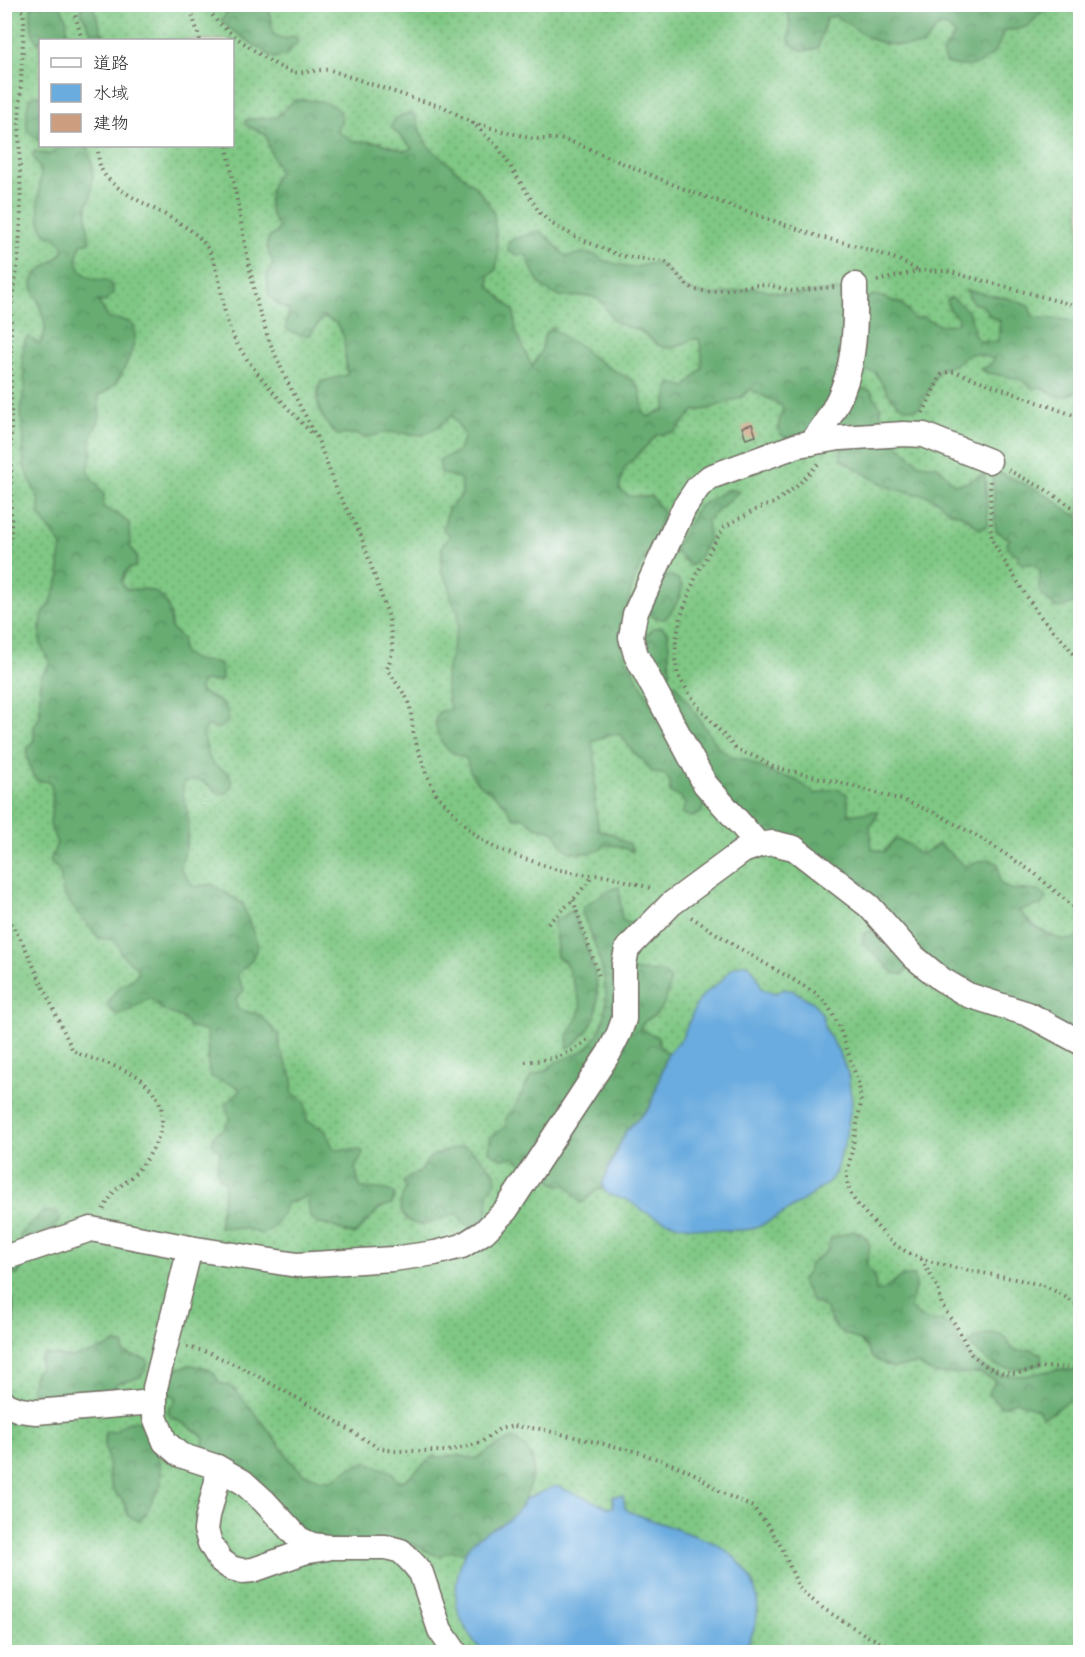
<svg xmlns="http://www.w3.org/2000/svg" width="1085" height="1657" viewBox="0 0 1085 1657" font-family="Sriracha,'Klee One',sans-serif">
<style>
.grass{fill:url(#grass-dots);stroke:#557958;stroke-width:1.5;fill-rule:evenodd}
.forest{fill:url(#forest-crowns);stroke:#496c4e;stroke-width:1.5}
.water{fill:#6bacdf;stroke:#4b6c85;stroke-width:1.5}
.building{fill:#cc9d7e}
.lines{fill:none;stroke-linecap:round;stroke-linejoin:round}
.minor-casing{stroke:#726c63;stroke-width:27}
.path{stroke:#726c63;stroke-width:4;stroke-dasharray:1.5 4.5;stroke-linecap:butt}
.minor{stroke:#fff;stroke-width:24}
</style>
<defs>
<pattern id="grass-dots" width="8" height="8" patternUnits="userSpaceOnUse" patternTransform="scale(1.5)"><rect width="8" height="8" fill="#7fc784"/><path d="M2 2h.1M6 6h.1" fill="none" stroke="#68a26c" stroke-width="1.8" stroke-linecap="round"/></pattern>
<pattern id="forest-crowns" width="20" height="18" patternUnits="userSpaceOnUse" patternTransform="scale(1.5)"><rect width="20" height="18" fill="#67ac72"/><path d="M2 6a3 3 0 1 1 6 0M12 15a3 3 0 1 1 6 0" fill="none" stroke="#558c5e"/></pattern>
</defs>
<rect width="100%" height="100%" fill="#fff"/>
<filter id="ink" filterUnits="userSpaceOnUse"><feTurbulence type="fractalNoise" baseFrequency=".0167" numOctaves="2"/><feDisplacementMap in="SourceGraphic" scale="12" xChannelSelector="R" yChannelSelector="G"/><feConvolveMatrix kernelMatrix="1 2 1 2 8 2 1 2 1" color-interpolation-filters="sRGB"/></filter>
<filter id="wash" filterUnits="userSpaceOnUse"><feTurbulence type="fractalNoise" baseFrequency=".008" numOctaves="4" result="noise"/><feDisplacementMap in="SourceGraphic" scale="24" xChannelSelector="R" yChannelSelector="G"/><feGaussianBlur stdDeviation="1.35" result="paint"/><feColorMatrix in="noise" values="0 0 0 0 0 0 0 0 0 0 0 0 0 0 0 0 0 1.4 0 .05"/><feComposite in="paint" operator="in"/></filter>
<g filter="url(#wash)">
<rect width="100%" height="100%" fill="#f5e4cc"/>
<path class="grass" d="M5,5h1075v1647h-1070l-5,-2zM40,40h192v106h-192z"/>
<g class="forest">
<path d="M1080,4v9c-7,-1 -15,-5 -23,-5 -16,0 -17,7 -27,16 -7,6 -18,6 -27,6 -4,29 -30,44 -58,32l-3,-9 13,-18 -7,-8 -9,-1 -17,20c-18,0 -40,0 -56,-10 -11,-6 -20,-16 -32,-20l-8,3 -8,29c-14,4 -20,4 -29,-7l1,-18 -2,-10 -9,-6 -16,-2z"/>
<path d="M31,5h29l6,13 2,22h-28v5c-12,-12 -8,-25 -9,-40z"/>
<path d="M82,5h8l3,2 12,33h-10l-14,-28z"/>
<path d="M230,5h35c8,11 5,18 9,30l11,4 7,-3 6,2 -1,5 -11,12 -12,3 -41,-27 -12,-11 11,-12z"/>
<path d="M36,95h4v47l-13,-12v-22l3,-10z"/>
<path d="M295,100c18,0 32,0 46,11v12l-5,8 18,10 24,1 27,9 7,-3 -21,-21c4,-10 9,-12 19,-14l5,2 6,18 7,13 48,41 11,14 7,13 4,41 -2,15 -7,6v10l25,25 2,20 16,36 9,-15 4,-18 7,-6 18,13 11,5 7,8 23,15 23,12 6,9 3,21 5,6 17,-8 3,-21 3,-5 15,4 16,-19v-15l-3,-14c-12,-1 -18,10 -30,9 -13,0 -20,-13 -31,-18 -7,-3 -15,-4 -22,-8 -7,-5 -10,-16 -17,-22 -15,-10 -34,4 -52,-10 -12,-8 -15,-23 -21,-35h-10l-8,-4 1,-10 29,-10c13,6 17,17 29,26l15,-4 14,2 6,5 29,8 23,-5 10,3 18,20 15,7 17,2 40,-7 38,7 46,-5 8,2 -6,91 -35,53c-25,7 -32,-3 -22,-26l-2,-5 -31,-16 -8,8 -34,12 -14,2 -19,21 -18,3 -33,34 -5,20 10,7 23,1 11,15c-5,26 -20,45 -29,69 -7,18 -11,51 -12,70l68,121 1,13 6,6 7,12 -3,10 -8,4 -11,-3 3,-10 -4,-7 -11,-4v-10l-4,-8 -14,-3 -8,-11 -11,-9 -12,-17 -10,-1 -19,8 5,29 -2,9v24l4,27 15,3 6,6 10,4 3,8 -14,-6 -13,-1c-10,10 -24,8 -36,7l-8,-7 -8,-14 -19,-4 -11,-9h-10c-4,-5 -7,-12 -12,-16 -16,-17 -31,-15 -35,-43 -6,-3 -13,-5 -18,-9 -8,-5 -21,-32 -8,-39 1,-1 7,-1 9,-1l-4,-23v-15l12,-46v-15l-7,-12 -1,-12 -9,-17 1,-24 8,-11 -7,-5 5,-21 14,-14 -1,-16 -20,-6 -2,-13 19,-8 7,-16 -13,-21 -13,12 -17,8 -35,-3 -23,6 -6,-4 -21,1c-15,-14 -25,-34 -16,-53l26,-7 -3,-38 -8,-14 -13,-6 -13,18h-10l-12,-4 -2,-4 3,-17 -9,-4 -11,-10 -2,-22 6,-10 -6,-17 1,-9 8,-5 3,-6c-13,-15 -13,-39 0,-55 -5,-13 -11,-23 -13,-37l-20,-10 -1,-5 31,-3z"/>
<path d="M60,146h28l5,23 -2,28 -4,8v16l3,21 -9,2c-10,21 2,37 25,36l7,6v8l-8,8 -7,-1 11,18c7,0 17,0 23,5 11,9 -10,53 -18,61 -5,5 -11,8 -16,11l2,21 -9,22v19l-3,11 3,10 7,6 6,10 -1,12 17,9 9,7 1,23 7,11 -1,10 -8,2 -7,12 4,8c8,1 17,-1 24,1 19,5 22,21 22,38l11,11v12c11,10 20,11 34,11l5,4 1,13 -3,4 -9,-2 -9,1 -1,9c13,9 33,12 27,32l-10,6 -10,-4 -4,10c3,7 3,16 7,24 7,15 23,6 22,28l-7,7 -7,-1c-12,-10 -19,-18 -34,-10 -3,15 1,14 3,28 4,21 -1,38 -7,57l14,19 18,-3 30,19 16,43 -7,15 -14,14 7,15 -8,9 1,10 23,6 18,19 2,15 13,30 -1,14 13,8 2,20 17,8 10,20c10,2 20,-1 29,2l-3,9 -5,8 5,19c12,4 25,-1 35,7l-3,10 -12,4 -26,27 -26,-10 -10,-1 -8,-7 -3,-20 -20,6c-9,16 -6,23 -26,31l-14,-5 -28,-2 6,-44c-14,-13 -6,-18 -5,-32l-8,-8 2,-8 11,-7 5,-10 -5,-14 15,-13 -1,-4 -28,-10 -3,-12 -1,-33 -17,-5c-7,-11 -13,-11 -24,-15 -5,-2 -10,-9 -15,-13 -14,2 -17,14 -35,15l-9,-8c4,-8 8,-17 15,-21 7,-5 11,-4 16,-12l-1,-5 -17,-15 -1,-7 -6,-6 -14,-2 -36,-43 -3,-24 -10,-9 7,-19 -7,-18 3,-31 -3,-12 -14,-2 -5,-8 -5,-20 8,-12v-13l6,-11v-37l10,-16 -9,-17 -1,-16 3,-16 8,-12 9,-27 -1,-10 3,-19 -23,-32v-13l-15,-35 -1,-14 1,-12 -4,-28 5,-27 -3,-29 3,-16 4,-3 10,7c11,-13 4,-28 -1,-43 -2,-6 -7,-12 -6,-18 2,-21 61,-29 12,-50l-4,-11 -2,-20 3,-31 -9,-17 3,-3c10,5 18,5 25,-5z"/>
<path d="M966,290l44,9 19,7 4,11c16,3 32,0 47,6v69c-6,0 -9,2 -15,4 -9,2 -17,-5 -25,-9l-7,2 -13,-10 -35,-7 -5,-3 9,-3 5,-7 -16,-5h-8l-16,11 -14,4 -21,39c-23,6 -33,-19 -44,-36l-10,-1 -6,-5 6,-64 6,-6 4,-1 25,8 8,7 5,9 10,-2 16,8 17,-1 3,-5 -10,-10 -2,-9 4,-3c6,5 14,9 18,16 9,19 -3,32 29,28l2,-20 -10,-5 -7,-10 -10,-3z"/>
<path d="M863,389l7,1 11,17v9l6,5 6,8 -61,5 16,-37z"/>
<path d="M896,443l23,21 19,2 16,18 11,-1 20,-10 3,52 -8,4 -18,-14 -14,-4 -9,-9 -11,-6 -34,-7 -21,-10 -32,-20v-11z"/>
<path d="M992,469l47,22 17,10 11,10 13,6v88l-5,-3 -15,6 -5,-1 -16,-16 1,-21 -6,-6h-12l-4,-5v-4l-9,-5 -2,-7 3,-4 -14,-8z"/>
<path d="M726,490h9l4,2 -32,28 2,18 -13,24 -6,4 -16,-16 24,-43z"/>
<path d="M672,576l6,3 5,8c-4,13 -9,23 -18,32l-9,-1 -6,-3 -2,-13 17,-25z"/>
<path d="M661,627l7,5 2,40 -2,5 -6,2 -17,-31v-11l9,-9z"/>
<path d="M675,683l44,65 13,9 12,2 30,15 22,6 20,14 20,-6 11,6 2,20c11,1 18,-3 29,-3l-2,8 -6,6 2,24 12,3 11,-13 15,6 6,8 10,-1 13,-8 26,22 24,-7 9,5 2,19 9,6 31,2 6,7 -5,7 -22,5c10,15 44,40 61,25v101l-85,-42 -8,-6 -12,-3 -6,1 -26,-13 -67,-69 -117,-66 -50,-61 -42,-78 2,-10z"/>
<path d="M619,887l3,33 10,4 3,8 -16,80 -90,156 -16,-11 -10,2 -14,-7 1,-14 16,-12v-8l8,-10 17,-32c5,-2 12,-4 17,-7 2,-1 4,-4 7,-6 9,-5 20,-6 29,-13 42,-34 14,-99 -2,-138l1,-4c10,-8 24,-18 36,-21z"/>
<path d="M572,910c17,46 50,106 -4,138 -4,-15 11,-27 13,-41 0,-6 -13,-39 -17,-46l-7,-4c-1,-13 1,-19 -4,-31l2,-6 8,-3z"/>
<path d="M871,931l12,5 29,29 -9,9h-8l-33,-32 2,-9z"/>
<path d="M630,971l32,1 8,6c-1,11 -4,26 -12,34 -6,7 -14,6 -18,17l18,8 2,10 8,6 -18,54 -24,24 -18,37 -6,20c-8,2 -13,10 -20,15l-16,-18 -7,1 -8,-5 2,-15 -7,-3 68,-109z"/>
<path d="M463,1146c15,5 21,17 32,27l1,9 -8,11 -1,23 -13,11 -11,-4 -5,-9c-17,1 -39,22 -54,2 -7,-10 -2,-19 2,-28l-3,-6 6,-6 10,-3 11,-16 12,-5z"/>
<path d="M43,1212h14l3,6c-5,15 -26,18 -40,22v-6z"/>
<path d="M854,1231c18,6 18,16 12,32l3,7 6,5 1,16h6l18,-14 14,-2 2,9 -6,24c8,8 20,17 32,12l12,10 7,16 8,11 15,11 16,7 23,1 36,-7 21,2v28l-14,3 -12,10 -12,5 -3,-7 -24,-9 -7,4 -7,1 -13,-12 7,-13 -14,-8 -46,1 -18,-10 -24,4 -21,-10 -5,-10 -7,-7 -24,-12 -11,-21 -13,-7 -11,-20 6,-8 3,-9 17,-13 4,-13z"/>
<path d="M20,1258l3,7 -5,10 -11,1c0,8 2,12 4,19 4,14 4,26 0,40h-6v-71z"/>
<path d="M990,1333l14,3 8,13 9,2 10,-2 10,5 1,10c-35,10 -49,6 -73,-21l11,-7z"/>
<path d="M115,1343l9,2v8c8,5 16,2 24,8 -4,19 -15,18 -31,22l-7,14 -63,3 -14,-7 -2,-6 4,-15 5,-4v-7l3,-6c10,-2 16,2 25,2 12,0 36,-7 47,-14z"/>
<path d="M191,1365l13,2 9,5 7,11 10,3 7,6 30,36 24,33 12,12 16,6 13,1 18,-12 15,-6 27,10 5,10 8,-2 27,-23 32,-1 9,4 37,-21 7,1c5,5 13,12 15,18 5,13 -9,52 -20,60 -19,15 -33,11 -48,36 -10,-4 -15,-3 -24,2 -10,-1 -16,-8 -26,-12l-99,-4 -113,-90 2,-12c-13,-14 -21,-12 -35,-23l-1,-6 7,-7 -1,-5 -7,-4c2,-25 1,-22 24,-28z"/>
<path d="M137,1421l10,5c6,18 20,45 12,64 -1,3 -3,4 -5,7 -5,9 -6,17 -15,24l-11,-5 -4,-14 -11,-12 -4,-13 -1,-17 -3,-13v-16l9,1 12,-9z"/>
</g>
<g class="water">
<path d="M741,964h7c8,7 10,15 14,25l14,4 8,-4 10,2 19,11 9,12 3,15 13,21 10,24 2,15 2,13 -8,45c-8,8 -3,20 -13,32 -12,13 -61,44 -77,49 -8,3 -18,2 -27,2 -33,-1 -68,-5 -95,-27 -9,-9 -31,-3 -29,-21l23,-51 24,-24 18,-54 14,-15 15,-35 7,-9 16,-12 12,-14z"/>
<path d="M556,1486l54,22 3,-1v-11h10l2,12 5,4c19,7 38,14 57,21 10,4 22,7 31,12 42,26 51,66 25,107h-260c-10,-10 -20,-26 -24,-39 -7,-19 -1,-57 14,-71 20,-20 37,-13 52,-43z"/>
</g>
<g id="blocks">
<path class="building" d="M752,424l4,12 -10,3 -4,-12z"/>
</g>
</g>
<g filter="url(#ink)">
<use href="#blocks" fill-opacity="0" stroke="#726c63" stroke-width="1.5"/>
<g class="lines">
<g class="minor-casing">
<g id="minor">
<path d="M811,443c42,-52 45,-93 44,-158"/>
<path d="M759,845l-54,-61 -69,-129 -5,-18 4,-23 49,-106 14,-21 12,-10 88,-32 42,-7 64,-4 20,1 65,26"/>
<path d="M190,1248l-35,140v29l10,25 15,13 37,12 26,15 21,19 35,38 13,6 17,2h57l15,4 11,11 9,11 19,57 15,22"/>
<path d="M4,1258l87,-29 99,19 107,17 96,-6 42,-6 27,-7 22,-14 22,-22 103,-157 10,-20 5,-14v-55l3,-15 44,-45 72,-53 16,-6 14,-2 21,5 75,58 45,51 27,22 27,16 60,19 52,28"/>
<path d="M4,1404l16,6 16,2 118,-10"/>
<path d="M217,1467v14l-9,35 -2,14 4,13 10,17 11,8 11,3 11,-1 51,-18 23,-4"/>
</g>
</g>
<g class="path">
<path d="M72,4l10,36"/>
<path d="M189,4l11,36"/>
<path d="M208,4c2,8 6,15 12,20 12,11 58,46 73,48 10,2 24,-3 37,-2l85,29 29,8 29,16 25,24 42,66 12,11 26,14 43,18 45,6 21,23 9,5 14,2 54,-8 28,7 42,-4"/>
<path d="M4,8h13l6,3 1,11 -5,100 2,96 -3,44 -7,48v227l-7,35"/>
<path d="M473,123l61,16h26l15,4 111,47 131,46 40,10 42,14 20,11"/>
<path d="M97,146c2,6 1,15 4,22 11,29 81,47 102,74 22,28 15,63 30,94 17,35 55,71 80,99"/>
<path d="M227,146l22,119 9,42 12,36 17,38 31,59 20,53 22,40 29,85 4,33 -6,18 19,28 4,9 4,31 13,39 10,19 38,40 22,14 58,20 25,5 29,2 45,13"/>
<path d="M877,281l42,-10h28l133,36"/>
<path d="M923,413l18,-38 7,-3h8l117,43"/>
<path d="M818,464l-21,22 -23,17 -15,5 -35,19 -27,46 -16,43 -5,24 -1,19 3,17 19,29 39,44 24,10 13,8 69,16 63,18 30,12 49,27 50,33 46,40"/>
<path d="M1008,470l35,18 37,24"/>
<path d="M990,481l1,54 2,8 45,71 29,31 13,19"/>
<path d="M573,900l26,76"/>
<path d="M4,913l18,28 51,110c19,9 41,13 60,23 9,4 15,12 21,19 19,24 1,59 -18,79 -6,7 -14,12 -21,19 -5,5 -8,13 -12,19"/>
<path d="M691,917l46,30 77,45 13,12 12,22 20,59 2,18 -14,73c0,17 9,27 20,39 9,10 18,22 29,30 35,27 110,27 153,43 11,5 22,13 31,20"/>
<path d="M548,923l25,-23 20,-24"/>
<path d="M525,1062c28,-3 44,-5 65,-25"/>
<path d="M921,1259l17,29 4,18 15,21 14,27 15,12 17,7 12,1 30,-7 35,1"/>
<path d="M187,1347l21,5 40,19 69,38 63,40 16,2h52l32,-8 19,-14 15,-3 26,3 98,23 39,14 20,9 23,17 33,15 15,18 14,23 16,38 8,9 18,14 43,27 25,11 5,5"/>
</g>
<use href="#minor" class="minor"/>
</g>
</g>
<rect width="1085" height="1657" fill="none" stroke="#fff" stroke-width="24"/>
<rect x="39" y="39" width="195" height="108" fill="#ffffff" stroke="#aaaaaa" stroke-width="1.5"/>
<rect x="51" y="58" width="30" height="9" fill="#ffffff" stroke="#aaaaaa" stroke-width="1.5"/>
<text x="93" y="69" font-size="18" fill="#2b2b2b">道路</text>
<rect x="51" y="84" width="30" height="18" fill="#6bacdf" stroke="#aaaaaa" stroke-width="1.5"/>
<text x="93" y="99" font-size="18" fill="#2b2b2b">水域</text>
<rect x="51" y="114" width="30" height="18" fill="#cc9d7e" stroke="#aaaaaa" stroke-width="1.5"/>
<text x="93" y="129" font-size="18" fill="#2b2b2b">建物</text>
</svg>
